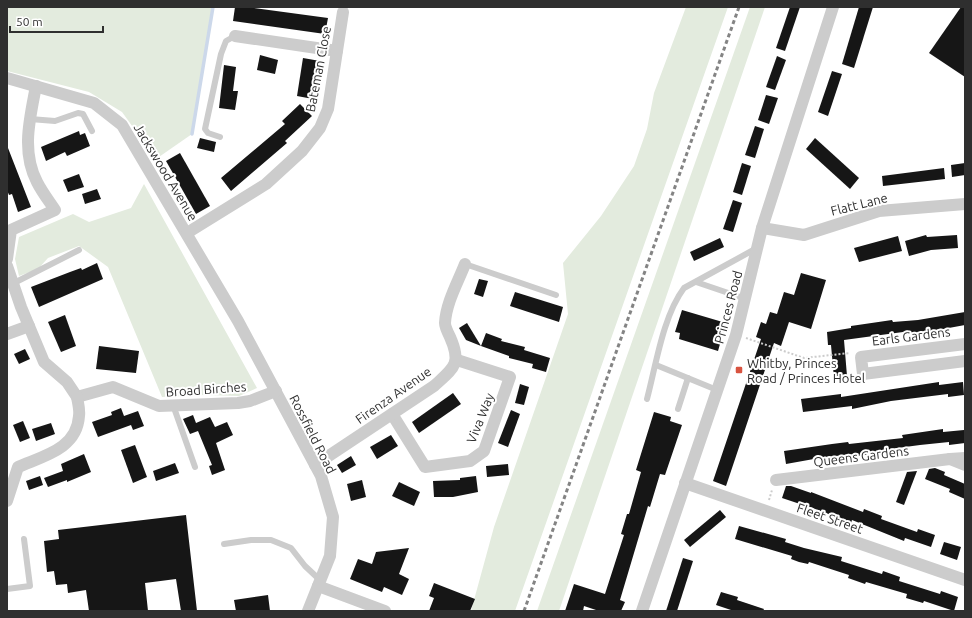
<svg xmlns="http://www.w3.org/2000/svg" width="972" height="618" viewBox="0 0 972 618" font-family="Ubuntu,sans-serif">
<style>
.green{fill:#e3ebde}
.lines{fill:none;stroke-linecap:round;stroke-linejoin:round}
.stream{stroke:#ccd8ea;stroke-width:3.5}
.building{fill:#161616}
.path{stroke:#ccc;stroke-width:2;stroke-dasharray:2 2;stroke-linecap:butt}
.lane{stroke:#ccc;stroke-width:6}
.street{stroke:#ccc;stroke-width:12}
.rail{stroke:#848484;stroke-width:3;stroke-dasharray:4 3;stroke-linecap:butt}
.poi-dot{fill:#d85340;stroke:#fff;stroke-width:1.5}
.labels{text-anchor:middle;stroke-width:4;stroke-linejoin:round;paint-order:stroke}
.street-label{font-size:13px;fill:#2f2f2f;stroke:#fff}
.poi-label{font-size:13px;fill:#2f2f2f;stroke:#fff;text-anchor:start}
</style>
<rect width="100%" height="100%" fill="#fff"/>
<g class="green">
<path d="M7,7h206l-21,127 -36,25 -34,-47 -33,-20 -82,-21z"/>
<path d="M686,7h42l-213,604h-44l23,-84 74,-213 -5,-51 38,-47 33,-50 13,-37 7,-36z"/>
<path d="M750,7h15l-206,604h-22z"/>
<path d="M144,184l113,204 -18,8 -34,-1 -43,2 -54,-130 -29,-21 -31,12 -10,11 -19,7 -4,-17 4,-22 54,-23 16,8 42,-14z"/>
</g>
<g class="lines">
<path class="stream" d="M192,134l21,-127"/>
</g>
<g class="building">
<path d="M235,7h12l81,11 -3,16 -92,-13z"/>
<path d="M790,7h10l-15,44 -9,-3z"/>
<path d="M859,7h14l-19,61 -12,-4z"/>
<path d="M961,7h4v70l-36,-24z"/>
<path d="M260,55l18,5 -3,14 -18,-4z"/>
<path d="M777,56l9,4 -11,30 -9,-3z"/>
<path d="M303,58l17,3 -7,38 -16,-3z"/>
<path d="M224,65l12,2 -3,24h5l-3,19 -16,-2z"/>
<path d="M832,71l10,3 -14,42 -10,-4z"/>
<path d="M766,95l12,3 -9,26 -11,-4z"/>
<path d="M300,104l12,12 -27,25 2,2 -56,48 -10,-13 64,-54 -3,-3z"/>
<path d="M755,126l9,3 -9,29 -10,-3z"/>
<path d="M79,131l1,4 5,-2 5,13 -23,10 -2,-4 -19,9 -5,-14z"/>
<path d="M200,138l16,4 -2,10 -17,-4z"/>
<path d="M815,138l44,40 -9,11 -44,-40z"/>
<path d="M8,148l23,59 -13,5 -6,-18 -3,1 -2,-5z"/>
<path d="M180,153l30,53 -14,8 -30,-53z"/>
<path d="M742,163l9,3 -9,29 -9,-3z"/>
<path d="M965,163v12l-13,2 -1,-12z"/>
<path d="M944,168l1,11 -62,7 -1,-10z"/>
<path d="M79,174l5,13 -16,5 -5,-12z"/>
<path d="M97,189l4,10 -16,5 -3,-10z"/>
<path d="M733,200l9,3 -9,29 -10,-3z"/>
<path d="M926,235l1,2 30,-2 1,13 -27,2 -22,6 -4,-15z"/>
<path d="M898,236l4,15 -43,11 -5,-14z"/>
<path d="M720,238l4,9 -30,14 -4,-9z"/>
<path d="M97,263l6,16 -64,28 -8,-20 39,-15 11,-4 1,2z"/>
<path d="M801,273l25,7 -15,49 -22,-7 -8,24 -7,-3 -48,143 -13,-5 48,-142 -5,-2 5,-15 5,2 4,-12 7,2 7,-22 10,3z"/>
<path d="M479,279l9,2 -5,16 -9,-3z"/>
<path d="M515,292l48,15 -4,15 -49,-16z"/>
<path d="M682,310l44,13 -8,28 -39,-12 1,-6 -5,-1z"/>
<path d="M965,312v13l-38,7 -23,2 -1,-2 -59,8 3,36 -13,2 -3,-33h-3l-1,-13 24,-4v-2l41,-6 1,2 25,-2z"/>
<path d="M65,315l11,31 -15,6 -13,-30z"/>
<path d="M467,323l14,23 -15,-6 -7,-12z"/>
<path d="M486,333l16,6 -1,2 24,6 -1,3 26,8 -4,14 -14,-4 1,-4 -24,-6v-2l-28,-10z"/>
<path d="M99,346l40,5 -3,22 -40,-4z"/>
<path d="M25,349l5,10 -11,5 -5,-10z"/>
<path d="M939,382v3l24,-3 1,13 -16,2v-3l-57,7 -39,8v-3l-49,6 -2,-13 40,-5v3z"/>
<path d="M520,384l9,3 -5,18 -9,-2z"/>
<path d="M453,393l8,11 -42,29 -7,-11z"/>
<path d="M121,408l3,8 14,-5 6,15 -11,4 -2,-5 -33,12 -6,-15 20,-7 -1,-3z"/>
<path d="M511,410l9,4 -12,33 -10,-4z"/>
<path d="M654,412l17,5 -1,4 12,4 -17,50 -5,-1 -10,33 -2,-1 -28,94 5,2 -4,9h-22l-15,-5 -1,5h-18l9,-27 31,10 19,-59 -3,-1 6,-20h2l12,-42 -5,-2z"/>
<path d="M193,415l3,8 14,-6 5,10 12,-5 6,13 -17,8 9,27 -13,5 -3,-9 3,-1 -14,-34 -8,3 -7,-15z"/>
<path d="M23,421l7,17 -10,4 -7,-17z"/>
<path d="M51,423l4,11 -19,7 -4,-12z"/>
<path d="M943,429v3l21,-2 1,13 -16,2v-3l-29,3 -30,4 5,2 -38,5v-2l-32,3 -39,7 -2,-13 48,-7 16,-2 1,2 54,-6 -1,-3z"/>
<path d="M391,435l7,11 -21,13 -7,-12z"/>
<path d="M135,445l12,32 -14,6 -12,-33z"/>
<path d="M84,454l7,18 -24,10v-2l-19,7 -4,-9 19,-7 -2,-7z"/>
<path d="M351,456l5,9 -14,8 -5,-8z"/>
<path d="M175,463l4,10 -23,8 -3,-10z"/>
<path d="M508,464l1,11 -22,2 -1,-11z"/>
<path d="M935,468l10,4 -1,3 21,9v15l-16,-7 1,-3 -25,-10 4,-10z"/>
<path d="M917,471l-13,34 -8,-3 11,-30z"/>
<path d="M40,476l3,9 -14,5 -3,-9z"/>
<path d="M476,476l2,16 -25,5h-19l-1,-16 27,-1v-2z"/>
<path d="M362,480l4,17 -15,4 -4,-17z"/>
<path d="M399,482l21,10 -6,14 -22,-10z"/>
<path d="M786,486h5l20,7v-1l52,20 1,-3 18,7 -1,3 36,13 1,-3 17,6 -4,12 -26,-9 -1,3 -52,-21 -1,3 -51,-20v1l-18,-6z"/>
<path d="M720,510l6,7 -36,30 -6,-7z"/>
<path d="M186,515l11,96h-16l-5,-32 -31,4 3,28h-59l-3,-21 -18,3 -1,-9 -11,1 -2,-14 -7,1 -3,-31 15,-2 -1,-9z"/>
<path d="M739,526l47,13 -1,3 19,6 38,9 -1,4 41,13 1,-3 17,6 -1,4 41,13 1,-3 17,6 -4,14 -30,-10 -1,2 -17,-5 1,-4 -41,-12 -1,2 -17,-6 1,-3 -40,-13 -1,2 -9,-2 -8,-3 1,-3 -57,-17z"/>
<path d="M944,542l17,5 -4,13 -17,-6z"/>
<path d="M409,548l-10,26 10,5 -7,16 -18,-8 -2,5 -32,-13 8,-20 14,5 4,-12z"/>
<path d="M683,558l10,3 -16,50h-11z"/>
<path d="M434,583l41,16 -5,12h-41l5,-13 -5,-2z"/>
<path d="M721,592l17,5 -1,3 27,9 -1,2h-29l-18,-6z"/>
<path d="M268,595l2,16h-34l-2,-11z"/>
</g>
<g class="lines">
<g class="path">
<path d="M746,338l58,20 46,-5"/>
<path d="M769,500l3,-10"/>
</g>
<g class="lane">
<path d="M30,119l25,2 23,-8 5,1 9,17"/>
<path d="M220,137l-12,-4 -3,-4 16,-75 5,-13 9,-5"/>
<path d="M465,264l91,31"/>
<path d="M696,282l50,17"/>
<path d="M12,284l67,-34"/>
<path d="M656,365l61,25"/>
<path d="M647,399c9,-34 16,-83 37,-111l73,-40"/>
<path d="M173,405l22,62"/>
<path d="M678,409l10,-31"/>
<path d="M224,544l27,-4h20l20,8 14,18 16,15"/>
<path d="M7,589l23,-3 -6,-47"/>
</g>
<g class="street">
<path d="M235,36l102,15"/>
<path d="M7,78l87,25 28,22 116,196 83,155 12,41 -3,39 -22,55"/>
<path d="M762,228l42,7 75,-24 86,-7"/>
<path d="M187,233l79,-49 36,-33 18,-23 8,-19 15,-97"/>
<path d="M7,259l4,-29 44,-20c-6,-9 -13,-18 -18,-28 -16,-31 -7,-64 -1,-96"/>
<path d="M7,266l14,41 23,55 23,20 10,15 36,-10 46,19 79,-3 12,-2 26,-10"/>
<path d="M7,334l22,-8"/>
<path d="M965,344l-104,13 2,17 102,-13"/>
<path d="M392,414l33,53 45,-6 14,-10 26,-74 -53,-17"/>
<path d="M965,458l-15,1 15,6"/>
<path d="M315,465l119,-79c20,-18 28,-22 16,-49 -2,-4 -5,-10 -5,-14 1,-20 13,-41 20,-59"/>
<path d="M776,480l174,-21"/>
<path d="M685,483l280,97"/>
<path d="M7,501l11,-34c25,-11 59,-18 61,-51 1,-6 -1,-13 -2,-19"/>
<path d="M318,586l67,25"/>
<path d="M642,611l94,-276 26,-107 71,-221"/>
</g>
<path class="rail" d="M524,611l215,-604"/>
</g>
<rect class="poi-dot" x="735" y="366" width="8" height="8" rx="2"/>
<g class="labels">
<g class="street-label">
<text transform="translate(318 69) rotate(-79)" y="5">Bateman Close</text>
<text transform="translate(166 172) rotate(59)" y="5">Jackswood Avenue</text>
<text transform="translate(859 204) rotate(-14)" y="5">Flatt Lane</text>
<text transform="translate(728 307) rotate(-75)" y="5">Princes Road</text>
<text transform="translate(911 336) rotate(-7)" y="5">Earls Gardens</text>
<text transform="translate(206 389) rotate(-4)" y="5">Broad Birches</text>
<text transform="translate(393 395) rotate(-35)" y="5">Firenza Avenue</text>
<text transform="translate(480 418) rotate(-68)" y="5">Viva Way</text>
<text transform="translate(313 434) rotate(63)" y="5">Rossfield Road</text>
<text transform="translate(861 456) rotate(-7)" y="5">Queens Gardens</text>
<text transform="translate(830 518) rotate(19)" y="5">Fleet Street</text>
</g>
<g class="poi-label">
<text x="747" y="368">Whitby, Princes<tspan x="747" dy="15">Road / Princes Hotel</tspan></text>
</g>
</g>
<rect width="972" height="618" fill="none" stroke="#2f2f2f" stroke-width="16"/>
<path d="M10 26v6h93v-6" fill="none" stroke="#2f2f2f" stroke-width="2"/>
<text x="16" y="26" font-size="12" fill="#2f2f2f" stroke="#ffffff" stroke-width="3" paint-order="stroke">50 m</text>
</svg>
